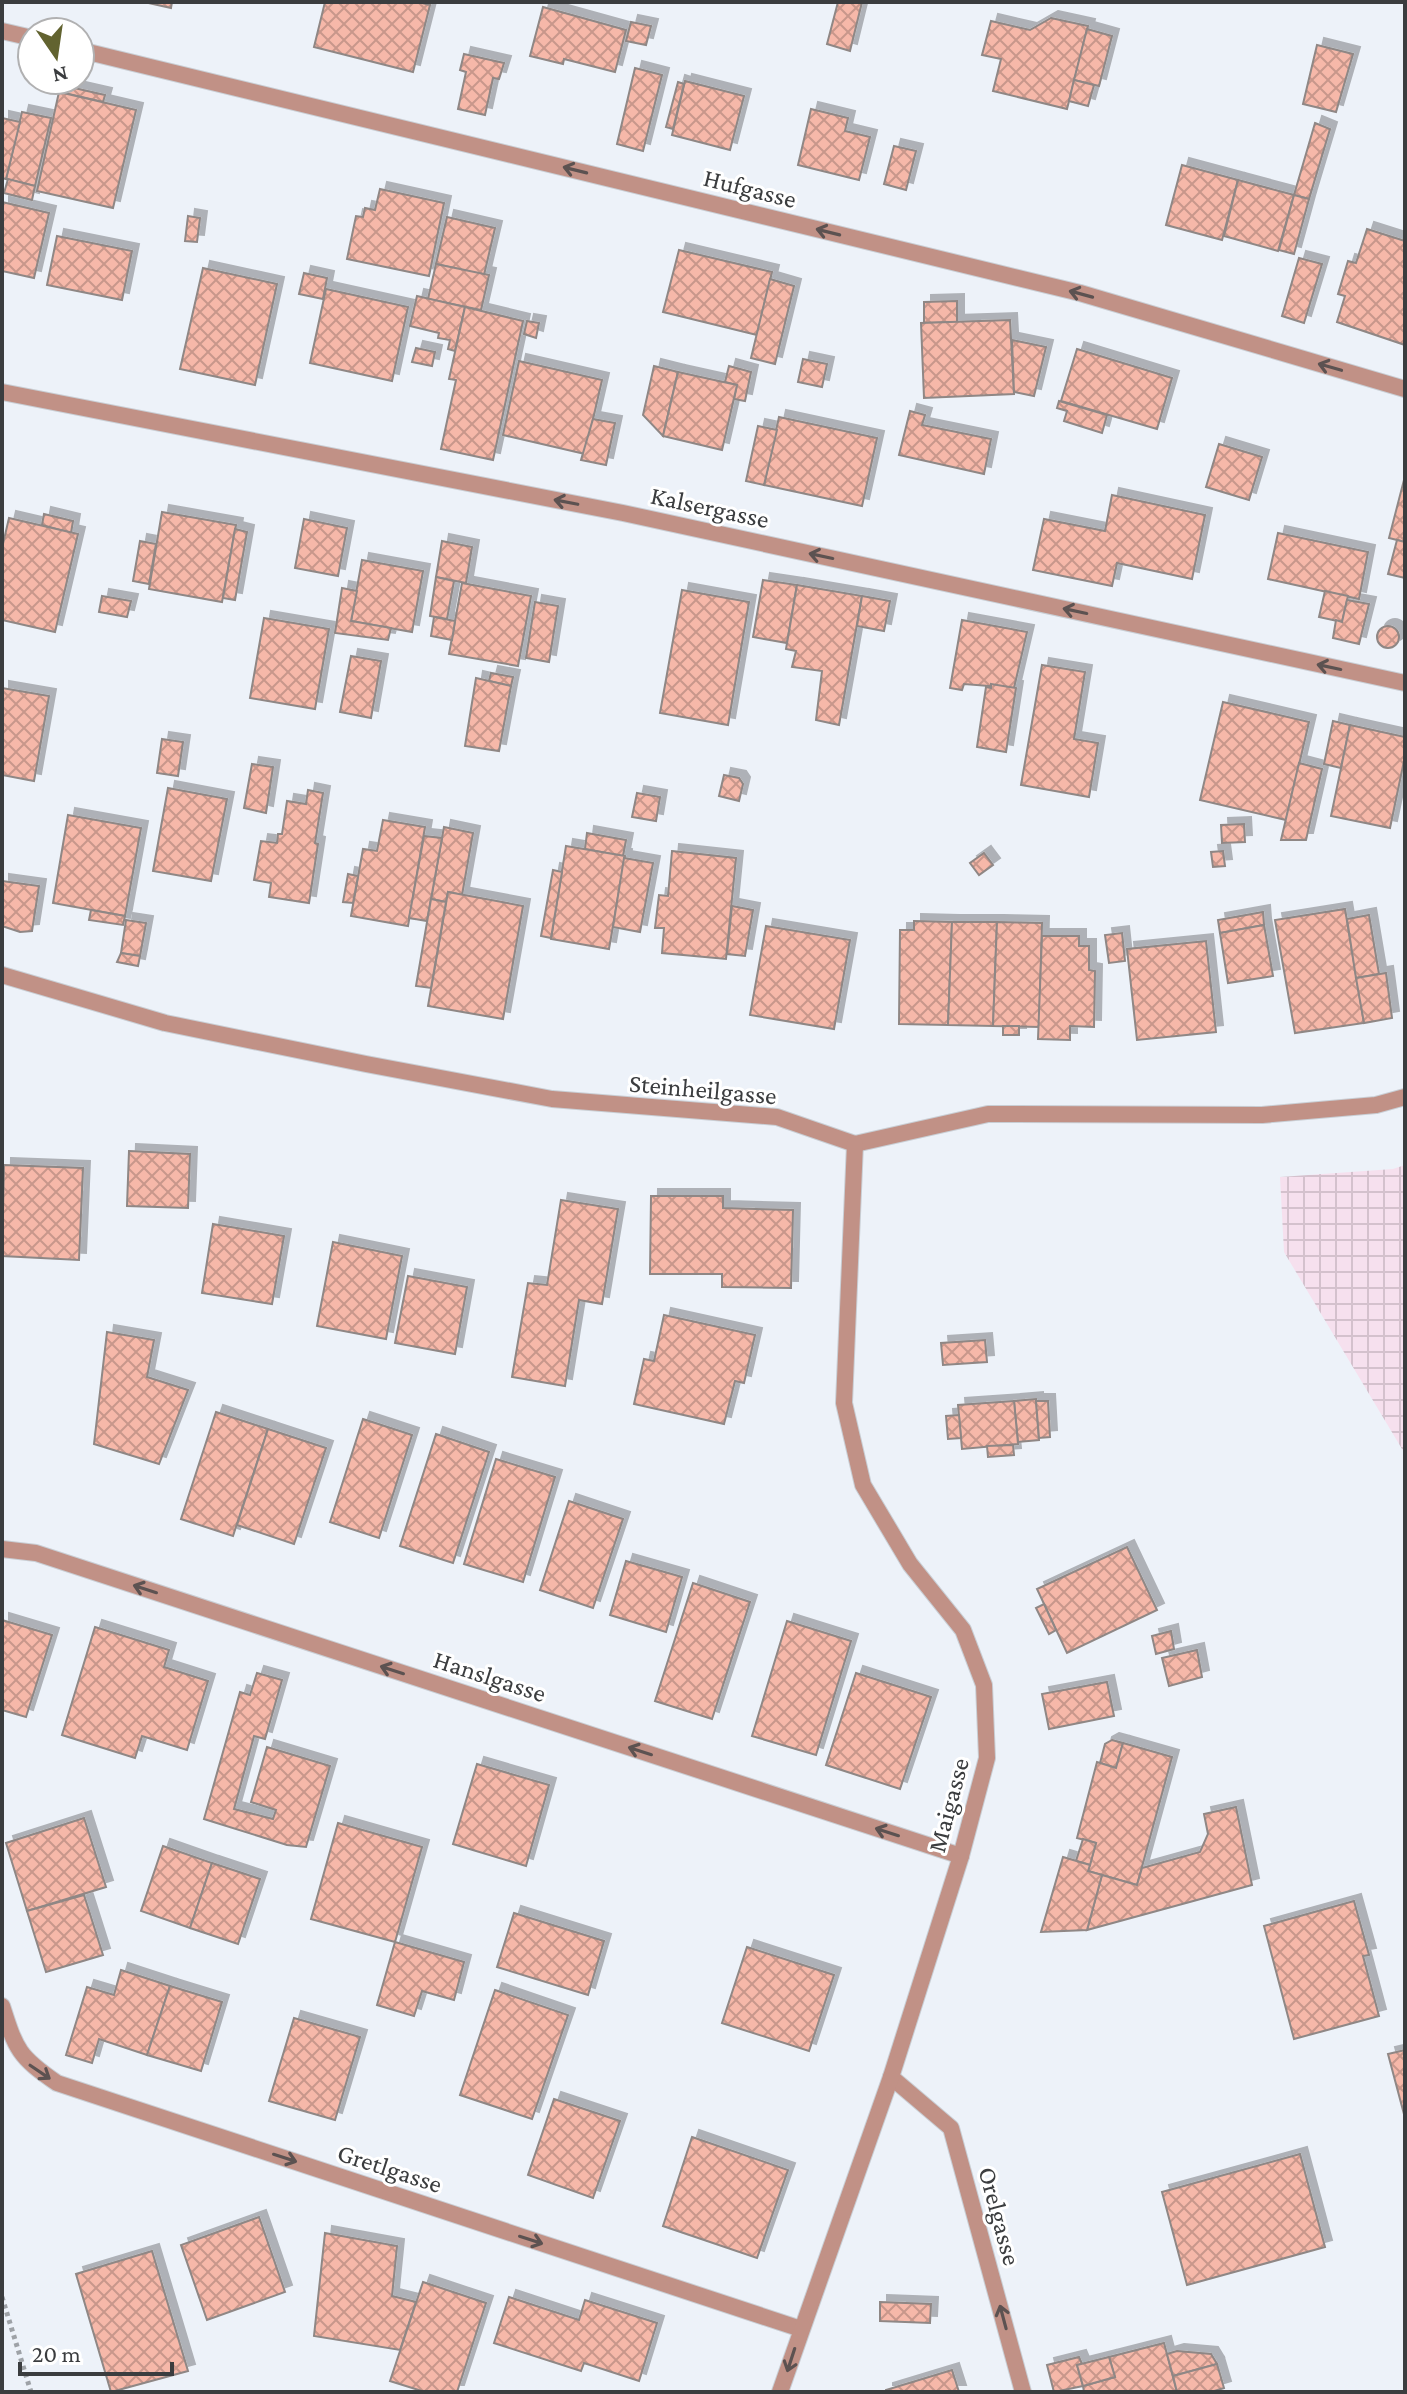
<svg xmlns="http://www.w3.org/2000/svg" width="1407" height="2394" viewBox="0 0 1407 2394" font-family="'Crimson Pro',serif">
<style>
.industrial{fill:url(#industrial-grid)}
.building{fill:url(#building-cross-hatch);stroke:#8f8785;stroke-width:2;filter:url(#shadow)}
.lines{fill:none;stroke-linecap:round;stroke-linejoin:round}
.street-casing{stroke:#c9ced4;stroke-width:18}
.path{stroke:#9ea2a7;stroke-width:5;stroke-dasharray:4 4;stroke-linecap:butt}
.street{stroke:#c19186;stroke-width:16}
.oneway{stroke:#5c5251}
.labels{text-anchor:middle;stroke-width:6;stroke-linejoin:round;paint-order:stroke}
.street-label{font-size:26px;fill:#3b3d3f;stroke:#fff}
</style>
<defs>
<pattern id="industrial-grid" width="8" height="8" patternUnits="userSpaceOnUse" patternTransform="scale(2)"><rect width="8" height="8" fill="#f6e0ee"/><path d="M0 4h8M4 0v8" fill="none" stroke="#d4c1cd"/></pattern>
<pattern id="building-cross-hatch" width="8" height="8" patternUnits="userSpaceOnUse" patternTransform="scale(2)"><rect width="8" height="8" fill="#f6b8a9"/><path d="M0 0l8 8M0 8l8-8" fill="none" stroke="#c8978b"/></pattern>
<filter id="shadow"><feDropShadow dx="7" dy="-7" stdDeviation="0" flood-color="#0004"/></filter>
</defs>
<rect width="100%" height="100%" fill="#edf2f9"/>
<path class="industrial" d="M1405,1165v289l-121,-202 -4,-75 113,-8z"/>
<g class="building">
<path d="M144,2h28l-1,6z"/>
<path d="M325,2h93l12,3 -17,67 -99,-25z"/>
<path d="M838,2h24l-12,49 -23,-7z"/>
<path d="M543,7l83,23 -11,42 -51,-13 -1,5 -33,-8z"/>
<path d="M1051,18l37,8 -21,83 -74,-18 8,-32 -19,-4 9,-34 39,9z"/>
<path d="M631,22l20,4 -5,19 -20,-4z"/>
<path d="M1087,29l25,7 -13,50 -25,-6z"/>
<path d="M1317,45l36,9 -17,58 -33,-8z"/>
<path d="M464,54l40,9 -5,16 -6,-1 -8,37 -27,-6 8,-37 -6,-2z"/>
<path d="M635,68l27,7 -19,76 -26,-7z"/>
<path d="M1074,80l20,5 -6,21 -19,-5z"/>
<path d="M685,81l59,15 -14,54 -58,-15z"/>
<path d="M678,82l6,2 -11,45 -7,-2z"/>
<path d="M61,85l44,10 -2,7 -43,-10z"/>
<path d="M59,92l77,18 -23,98 -76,-17z"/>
<path d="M811,109l37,9 -3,13 25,6 -11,43 -61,-15z"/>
<path d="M22,112l29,6 -16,68 -29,-7z"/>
<path d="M2,118l18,4 -14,57 -4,-1z"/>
<path d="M1315,123l15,6 -21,70 -15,-4z"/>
<path d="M894,146l22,5 -10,39 -22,-6z"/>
<path d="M1182,165l56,15 -16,60 -56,-15z"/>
<path d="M8,179l27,7 -3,14 -28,-7z"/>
<path d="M1238,180l56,15 -16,56 -54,-15z"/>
<path d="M380,189l64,14 -15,73 -82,-17 9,-43 7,1 2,-9 10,2z"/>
<path d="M1294,195l15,4 -15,55 -15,-4z"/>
<path d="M2,202l47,11 -15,65 -32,-7z"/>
<path d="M188,216l12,2 -3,24 -12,-1z"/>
<path d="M447,217l48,11 -11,47 -48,-11z"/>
<path d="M1367,229l38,12v104l-68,-23 8,-26 -7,-2 10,-33 8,2z"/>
<path d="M57,236l75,15 -10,49 -75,-15z"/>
<path d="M679,250l93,22 -15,63 -94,-23z"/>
<path d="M1299,258l23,6 -18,59 -22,-7z"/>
<path d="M436,264l53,11 -8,35 -53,-11z"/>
<path d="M203,268l74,16 -22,101 -75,-16z"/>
<path d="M304,273l23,5 -4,21 -24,-5z"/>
<path d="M770,279l24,7 -19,78 -24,-6z"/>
<path d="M326,289l82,18 -16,74 -82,-18z"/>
<path d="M417,296l48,11 -10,44 -7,-2 2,-9 -12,-2 1,-5 -29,-7z"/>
<path d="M957,301v21l-33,1v-21z"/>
<path d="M465,307l58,14 -30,139 -52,-11 15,-69 -7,-1z"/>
<path d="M1010,320l4,74 -90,4 -3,-75z"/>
<path d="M527,321l12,2 -3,15 -12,-4z"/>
<path d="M1012,340l34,7 -12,49 -20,-4z"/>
<path d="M416,348l19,4 -3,14 -20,-4z"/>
<path d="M1077,349l95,29 -15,51 -96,-28z"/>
<path d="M803,359l24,5 -5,23 -24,-5z"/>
<path d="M519,361l83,19 -17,74 -82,-19z"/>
<path d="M654,366l24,6 -15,64 -20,-21z"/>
<path d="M729,366l22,6 -6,29 -11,-2 3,-14 -12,-3z"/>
<path d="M678,372l59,13 -15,65 -59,-14z"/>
<path d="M1059,401l48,14 -5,18 -38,-12 3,-10 -10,-3z"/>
<path d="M910,411l15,4 -3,10 69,14 -7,35 -85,-19z"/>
<path d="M779,417l98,21 -15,68 -98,-21z"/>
<path d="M593,419l22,4 -9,42 -25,-5z"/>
<path d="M758,426l19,4 -13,55 -18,-4z"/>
<path d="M1219,444l43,13 -13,43 -43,-13z"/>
<path d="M1405,476v66l-16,-4z"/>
<path d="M1112,495l93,20 -13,64 -75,-16 -5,23 -79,-16 11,-51 61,12z"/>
<path d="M162,512l74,13 -14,77 -73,-13z"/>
<path d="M44,514l29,7 -2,12 -29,-8z"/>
<path d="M9,518l69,16 -23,98 -53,-12v-72z"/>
<path d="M304,519l43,9 -9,48 -43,-8z"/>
<path d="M235,529l12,3 -12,68 -12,-2z"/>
<path d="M1278,533l90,19 -9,47 -91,-20z"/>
<path d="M1397,540l8,2v36l-17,-4z"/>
<path d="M140,541l16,3 -7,40 -16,-3z"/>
<path d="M442,541l30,6 -6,36 -30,-6z"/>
<path d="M362,560l61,11 -11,61 -61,-11z"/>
<path d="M436,577l18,4 -7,38 -17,-3z"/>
<path d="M763,580l34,5 -10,58 -34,-6z"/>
<path d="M462,583l69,13 -13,70 -69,-12z"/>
<path d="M797,585l65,11 -23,129 -23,-5 6,-49 -30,-4 4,-16 -10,-2z"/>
<path d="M342,588l15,3 -6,30 40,7 -3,12 -53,-7z"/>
<path d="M682,590l67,12 -21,123 -68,-12z"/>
<path d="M1325,591l23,5 -6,26 -23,-5z"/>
<path d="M102,596l29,5 -4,16 -28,-5z"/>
<path d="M862,596l28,5 -6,30 -27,-5z"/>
<path d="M1347,600l22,4 -10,40 -26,-6 3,-18 6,2z"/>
<path d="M535,602l23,4 -9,56 -23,-4z"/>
<path d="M434,617l21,4 -3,19 -21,-4z"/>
<path d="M264,618l65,11 -14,80 -65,-11z"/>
<path d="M962,620l65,12 -13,56 -50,-4 -2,6 -12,-2z"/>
<circle cx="1388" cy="637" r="11"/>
<path d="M351,656l30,5 -10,57 -31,-6z"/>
<path d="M1042,665l43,7 -11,67 24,4 -9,54 -68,-12z"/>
<path d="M491,673l22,4 -2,9 -22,-5z"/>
<path d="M476,678l35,8 -12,65 -34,-5z"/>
<path d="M991,684l25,4 -10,64 -29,-5 9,-60 5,1z"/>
<path d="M2,688l47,8 -15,85 -32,-6z"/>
<path d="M1223,702l86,20 -23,98 -86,-20z"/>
<path d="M1333,721l17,4 -9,43 -17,-4z"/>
<path d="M1350,725l55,12v19l-15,72 -59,-12z"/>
<path d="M162,739l21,3 -5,34 -21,-3z"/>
<path d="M1299,763l23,6 -16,71h-25z"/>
<path d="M252,764l21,3 -7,46 -22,-5z"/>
<path d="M724,775l15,3 4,6 -4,17 -20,-5z"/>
<path d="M168,788l59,11 -16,82 -58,-10z"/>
<path d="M308,790l15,3 -8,50 3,1 -9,59 -40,-6 2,-14 -17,-3 7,-39 16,2 1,-9h4l5,-33 19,3z"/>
<path d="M637,793l23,4 -4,24 -24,-4z"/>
<path d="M68,815l73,13 -16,88 -72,-13z"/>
<path d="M383,820l42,7 -17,99 -57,-10 12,-67 14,2z"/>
<path d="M1244,824l1,18 -23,1 -1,-18z"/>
<path d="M444,827l29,6 -11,62 -14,-3 -2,10 -15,-3z"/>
<path d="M587,833l39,7 -3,16 -38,-7z"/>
<path d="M424,836l18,2 -15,83 -18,-3z"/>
<path d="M566,846l59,10 -16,93 -58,-10z"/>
<path d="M672,851l64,7 -10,101 -64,-6 2,-25h-9l4,-33 9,1z"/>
<path d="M1223,851l2,15 -12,1 -2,-15z"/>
<path d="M984,853l9,12 -14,10 -9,-12z"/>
<path d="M624,858l29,5 -13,69 -27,-5z"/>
<path d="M553,870l9,2 -11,66 -10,-2z"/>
<path d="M348,874l10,2 -5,27 -10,-1z"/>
<path d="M2,881l37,5 -7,45 -12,1 -18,-6z"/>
<path d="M448,892l75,14 -20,113 -75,-13z"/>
<path d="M431,899l15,3 -15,86 -15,-2z"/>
<path d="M732,906l21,4 -8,46 -18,-2z"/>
<path d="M1345,909l19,114 -69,10 -20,-113z"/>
<path d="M91,910l34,6 -2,9 -34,-5z"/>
<path d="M1263,912l1,13 -44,8 -2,-13z"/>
<path d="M1369,915l10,59 -23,4 -9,-59z"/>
<path d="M126,920l20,3 -6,33 -19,-3z"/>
<path d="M914,921l38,1 -4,103 -49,-1 1,-94h14z"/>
<path d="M952,922h45l-4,104 -45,-1z"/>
<path d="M997,922l45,1 -3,104 -46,-1z"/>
<path d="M1264,925l9,51 -45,7 -8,-50z"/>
<path d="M766,926l84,14 -16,89 -84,-14z"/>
<path d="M1122,933l3,28 -16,2 -4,-28z"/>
<path d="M1042,936h37v10h10v24l6,1 -1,56 -24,-1v14l-32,-1z"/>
<path d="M1206,941l10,91 -79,8 -10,-91z"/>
<path d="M121,953l19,3 -2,10 -21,-4z"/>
<path d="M1386,973l6,45 -28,5 -8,-45z"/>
<rect x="1003" y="1026" width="16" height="9"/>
<path d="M129,1151l61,3 -2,54 -61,-2z"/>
<path d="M4,1165l79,3 -4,92 -77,-4z"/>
<path d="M651,1196h72v12l70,2 -2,78 -69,-1v-13h-72z"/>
<path d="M561,1200l57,9 -16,95 -23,-4 -14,86 -53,-9 16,-94 19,2z"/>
<path d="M213,1224l71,12 -12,68 -70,-11z"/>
<path d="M333,1242l69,14 -16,83 -69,-13z"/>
<path d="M408,1276l59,11 -12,67 -60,-11z"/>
<path d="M664,1315l91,20 -11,48 -9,-2 -11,43 -90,-20 10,-45 10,2z"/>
<path d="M107,1332l47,8 -7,37 41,13 -29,74 -65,-20z"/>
<path d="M985,1340l2,22 -44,3 -2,-22z"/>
<path d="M1036,1399l3,41 -21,2 -4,-41z"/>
<path d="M1014,1401l4,43 -56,5 -4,-44z"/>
<path d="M1036,1401h12l2,36 -11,1z"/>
<path d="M216,1412l52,17 -35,107 -52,-17z"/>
<path d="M959,1415l2,23 -13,1 -2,-23z"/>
<path d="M363,1419l49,16 -33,103 -49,-16z"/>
<path d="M268,1429l58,19 -32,96 -57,-19z"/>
<path d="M436,1434l53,18 -36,111 -53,-17z"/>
<path d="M1013,1445l1,10 -26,2 -1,-11z"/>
<path d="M496,1459l59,18 -32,105 -59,-18z"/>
<path d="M569,1501l54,18 -30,89 -53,-18z"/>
<path d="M1127,1547l30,63 -90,43 -30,-64z"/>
<path d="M626,1561l56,16 -16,55 -56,-17z"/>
<path d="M693,1583l57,19 -38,117 -57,-18z"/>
<path d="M1044,1604l12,26 -7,4 -13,-26z"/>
<path d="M2,1620l50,15 -26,82 -24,-7z"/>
<path d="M787,1621l64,20 -35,114 -64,-19z"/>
<path d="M95,1627l74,23 -5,17 44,14 -21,69 -45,-14 -7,22 -73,-23z"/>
<path d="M1171,1631l3,18 -18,5 -4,-18z"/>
<path d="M1197,1650l5,27 -33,9 -7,-28z"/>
<path d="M257,1673l25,7 -17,59 -11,-3 -20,73 39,10 3,-9 -25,-8 16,-55 63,19 -24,81 -19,-2 -83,-26 36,-127 10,3z"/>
<path d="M856,1673l75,24 -31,92 -74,-24z"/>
<path d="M1107,1682l7,34 -65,13 -7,-35z"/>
<path d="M1112,1740l11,3 -7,25 -16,-5 5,-19z"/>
<path d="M1123,1743l49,14 -35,128 -49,-14 8,-28 -19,-5 20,-76 19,6z"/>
<path d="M477,1764l72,21 -23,81 -73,-22z"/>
<path d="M1236,1807l16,78 -165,45 15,-55 35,10 5,-17 58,-16 8,-18 -4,-20z"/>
<path d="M84,1818l22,69 -79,24 -21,-68z"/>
<path d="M338,1823l84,24 -27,95 -84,-23z"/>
<path d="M1083,1839l13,4 -6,22 -14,-4z"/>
<path d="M163,1846l49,17 -22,65 -49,-17z"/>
<path d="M1063,1857l27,8 -2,6 14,4 -15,55 -46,2z"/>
<path d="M212,1863l48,16 -22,65 -48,-16z"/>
<path d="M84,1895l19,60 -57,17 -19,-61z"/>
<path d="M1354,1901l15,54 -6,1 16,60 -85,23 -30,-113z"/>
<path d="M514,1913l90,28 -16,54 -91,-28z"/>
<path d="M395,1942l69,20 -10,38 -32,-9 -8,25 -37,-11z"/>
<path d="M747,1947l87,28 -25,76 -87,-28z"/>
<path d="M121,1970l49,16 -23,69 -48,-16 -7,24 -26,-8 21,-68 27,8z"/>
<path d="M170,1986l52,16 -21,69 -54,-16z"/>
<path d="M495,1990l73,25 -36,104 -72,-24z"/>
<path d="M294,2018l66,19 -25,83 -66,-19z"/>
<path d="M1405,2050v68l-17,-64z"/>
<path d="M554,2099l66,22 -27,77 -65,-23z"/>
<path d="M692,2137l96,33 -31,88 -94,-32z"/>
<path d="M1300,2154l25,93 -138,38 -25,-93z"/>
<path d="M259,2217l26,75 -78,28 -26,-75z"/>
<path d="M325,2233l72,13 -5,50 24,6 -16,48 -86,-14z"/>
<path d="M152,2251l36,120 -77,21 -35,-118z"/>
<path d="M423,2282l63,21 -29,89h-32l-35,-11z"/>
<path d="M509,2297l70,23 6,-20 72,23 -18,58 -55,-18 -3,8 -87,-28z"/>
<path d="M880,2302l51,2 -1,19 -50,-2z"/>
<path d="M1164,2343l13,49h-93l-1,-6 32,-9 -6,-20z"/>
<path d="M1177,2351l34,3 6,10 -44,12 -6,-22z"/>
<path d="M1079,2357l3,7 -5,1 6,21 -29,6 -7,-27z"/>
<path d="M1109,2357l6,20 -32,9 -6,-21z"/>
<path d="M1217,2364l7,24 -13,4h-34l-4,-16z"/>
<path d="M952,2370l7,22h-73v-2z"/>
</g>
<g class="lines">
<g class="street-casing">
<g id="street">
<path d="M2,31l30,7"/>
<path d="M80,50l1000,243 325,96"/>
<path d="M2,392l621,121 782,170"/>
<path d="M2,975l163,48 201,41 186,35 225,18 78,27 133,-30 274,1 114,-10 29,-8"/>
<path d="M2,1549l34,4 925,303"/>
<path d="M2,2006c14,44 17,51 55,77l744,246"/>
<path d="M891,2077l60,51 72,264"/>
<path d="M780,2392l111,-315 70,-221 26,-98 -3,-73 -21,-55 -53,-66 -47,-79 -19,-82 11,-259"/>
</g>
</g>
<path class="path" d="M2,2297l29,95"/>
<use href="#street" class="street"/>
</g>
<defs><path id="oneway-shaft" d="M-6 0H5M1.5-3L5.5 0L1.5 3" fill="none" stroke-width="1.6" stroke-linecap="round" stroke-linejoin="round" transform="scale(2)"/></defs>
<g class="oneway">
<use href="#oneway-shaft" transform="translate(575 170) rotate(-166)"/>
<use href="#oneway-shaft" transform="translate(828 232) rotate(-166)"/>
<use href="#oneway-shaft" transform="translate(1081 294) rotate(-165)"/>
<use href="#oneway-shaft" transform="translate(1330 367) rotate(-164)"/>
<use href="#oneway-shaft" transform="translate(566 502) rotate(-169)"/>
<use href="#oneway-shaft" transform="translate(821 556) rotate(-168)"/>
<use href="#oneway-shaft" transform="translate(1075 611) rotate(-168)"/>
<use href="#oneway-shaft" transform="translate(1329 667) rotate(-168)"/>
<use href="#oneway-shaft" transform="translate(145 1589) rotate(-162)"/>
<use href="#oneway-shaft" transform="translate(392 1670) rotate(-162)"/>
<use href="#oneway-shaft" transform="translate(640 1751) rotate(-162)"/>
<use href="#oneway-shaft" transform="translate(887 1832) rotate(-162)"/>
<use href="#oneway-shaft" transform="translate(40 2072) rotate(34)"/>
<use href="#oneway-shaft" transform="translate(285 2158) rotate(18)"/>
<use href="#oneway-shaft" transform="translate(531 2240) rotate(18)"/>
<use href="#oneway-shaft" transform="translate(1003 2317) rotate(-105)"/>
<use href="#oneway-shaft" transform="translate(791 2360) rotate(108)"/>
</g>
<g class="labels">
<g class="street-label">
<text transform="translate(750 188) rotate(14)" y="9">Hufgasse</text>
<text transform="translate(710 507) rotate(12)" y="9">Kalsergasse</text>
<text transform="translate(703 1089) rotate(5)" y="9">Steinheilgasse</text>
<text transform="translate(490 1676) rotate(18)" y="9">Hanslgasse</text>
<text transform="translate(948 1805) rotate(-75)" y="9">Maigasse</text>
<text transform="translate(390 2168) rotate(18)" y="9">Gretlgasse</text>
<text transform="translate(1000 2216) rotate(75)" y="9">Orelgasse</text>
</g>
</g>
<rect width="1407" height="2394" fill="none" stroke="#3b3d3f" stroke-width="8"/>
<g transform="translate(56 56) rotate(167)"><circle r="38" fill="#ffffff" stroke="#b1b1b2" stroke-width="2"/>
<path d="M0-6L14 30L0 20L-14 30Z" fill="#626330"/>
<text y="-12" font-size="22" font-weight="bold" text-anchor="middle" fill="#3b3d3f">N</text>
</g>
<path d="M20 2362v12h152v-12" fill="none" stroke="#3b3d3f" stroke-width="4"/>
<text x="32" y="2362" font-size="24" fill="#3b3d3f" stroke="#ffffff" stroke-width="6" paint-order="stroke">20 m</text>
</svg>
